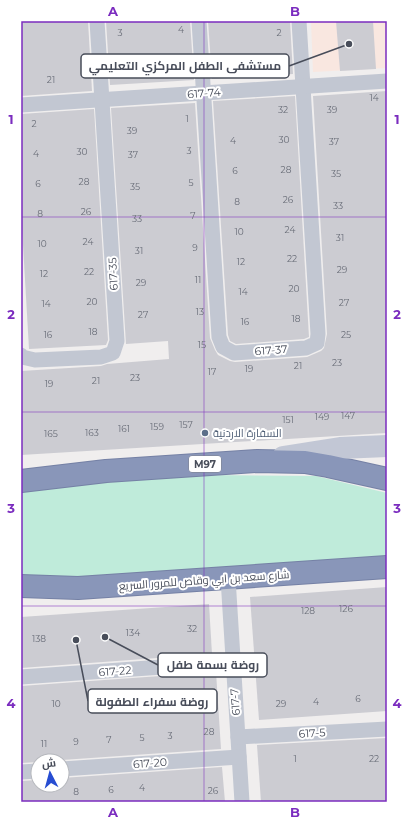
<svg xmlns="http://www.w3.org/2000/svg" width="408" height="823" viewBox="0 0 408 823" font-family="Montserrat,Cairo,sans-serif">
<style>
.medical{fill:#f9e7e0}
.green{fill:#bfebda}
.building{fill:#ccccd2}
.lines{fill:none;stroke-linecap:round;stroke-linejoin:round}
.highway-casing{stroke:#7581a5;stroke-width:24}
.street{stroke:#c2c7d2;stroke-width:15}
.secondary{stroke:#c2c7d5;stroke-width:22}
.highway{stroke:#8996b9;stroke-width:22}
.grid{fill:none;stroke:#7b2cbf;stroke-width:1;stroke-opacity:0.55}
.service-dot{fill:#5c6f8a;stroke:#fff;stroke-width:1.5}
.labels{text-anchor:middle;stroke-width:4;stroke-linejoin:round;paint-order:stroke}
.number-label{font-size:9px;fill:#696d78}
.shield{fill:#fff;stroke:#7f828c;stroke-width:1}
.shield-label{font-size:10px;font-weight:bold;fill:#484d5a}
.street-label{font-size:11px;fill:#484d5a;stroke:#fff}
.service-label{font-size:11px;fill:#4e5e75;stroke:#fff;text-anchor:start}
.leader{fill:none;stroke:#484d5a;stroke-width:1.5}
.callout-dot{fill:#484d5a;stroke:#fff;stroke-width:1.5}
.callout{fill:#fff;stroke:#484d5a;stroke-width:1.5}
.callout-label{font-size:12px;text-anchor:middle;font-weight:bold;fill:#484d5a}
.neatline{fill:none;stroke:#7b2cbf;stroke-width:1.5}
.grid-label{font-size:13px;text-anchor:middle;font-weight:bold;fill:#7b2cbf}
</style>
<rect width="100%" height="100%" fill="#f0eeee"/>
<path class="medical" d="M311,21h76v47l-74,4z"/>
<path class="green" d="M202,475l114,1 71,17v64l-330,21 -36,-1v-86l32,-4z"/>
<g class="building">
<path d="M21,21h67l4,70 -71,5z"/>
<path d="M106,21h84l4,59 -84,5z"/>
<path d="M208,21h82l3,53 -81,5z"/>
<path d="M336,21h37l3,48 -36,2z"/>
<path d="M387,91v342l-366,22v-84l80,-5 6,-2 62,-5 -1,-18 -42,3 -15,-236 84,-5 15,235 5,12 3,5 12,6 5,1 72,-5 14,-6 3,-3 3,-14 -14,-238z"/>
<path d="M295,96l14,241 -5,2 -68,5 -6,-3 -2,-6 -15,-234z"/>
<path d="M94,109l14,231 -2,5 -77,4 -8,-139v-96z"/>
<path d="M387,587v124l-128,9 -9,-123z"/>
<path d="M209,604l3,50 -191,14v-51z"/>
<path d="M216,672l5,77 -159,11v-1l-24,1v2l-17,1v-77z"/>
<path d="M387,738v64h-126l-4,-57z"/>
<path d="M222,767l3,35h-204v-21l17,-1v5h24v-7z"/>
</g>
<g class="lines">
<g class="highway-casing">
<g id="highway">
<path d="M21,481l85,-10 151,-10 48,1 23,4 59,13"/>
<path d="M21,586l57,2 309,-21"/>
</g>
</g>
<g class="street">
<path d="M199,21l20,316 4,10 11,6 72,-5 11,-5 1,-9 -19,-313"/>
<path d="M21,105l366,-24"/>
<path d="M21,355l1,2 13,3 66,-3 12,-4 4,-12 -20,-320"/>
<path d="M228,578l14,224"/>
<path d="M21,677l212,-15"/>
<path d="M238,737l149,-8"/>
<path d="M62,769l177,-12"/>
<path d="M21,772l17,-1"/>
</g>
<path class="secondary" d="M283,457l57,-9 47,-2"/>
<use href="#highway" class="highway"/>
</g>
<path class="grid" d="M204,21v781M21,217h366M21,412h366M21,606h366"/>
<circle class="service-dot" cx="205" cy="433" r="4"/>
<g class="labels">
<g class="number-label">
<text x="181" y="33">4</text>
<text x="120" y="36">3</text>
<text x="279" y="36">2</text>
<text x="51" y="83">21</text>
<text x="374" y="101">14</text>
<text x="283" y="113">32</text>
<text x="332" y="113">39</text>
<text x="187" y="122">1</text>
<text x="34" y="127">2</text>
<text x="132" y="134">39</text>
<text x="284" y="143">30</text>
<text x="233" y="144">4</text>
<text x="334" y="145">37</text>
<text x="189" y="154">3</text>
<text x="82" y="155">30</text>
<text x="36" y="157">4</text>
<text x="133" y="158">37</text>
<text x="286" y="173">28</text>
<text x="235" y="174">6</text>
<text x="336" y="177">35</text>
<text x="84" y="185">28</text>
<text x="191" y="186">5</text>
<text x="38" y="187">6</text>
<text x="135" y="190">35</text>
<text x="288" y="203">26</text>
<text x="237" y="205">8</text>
<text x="338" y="209">33</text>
<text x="86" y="215">26</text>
<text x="40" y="217">8</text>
<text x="193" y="219">7</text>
<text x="137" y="222">33</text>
<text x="290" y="233">24</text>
<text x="239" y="235">10</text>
<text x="340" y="241">31</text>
<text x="88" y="245">24</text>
<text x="42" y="247">10</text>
<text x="195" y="251">9</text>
<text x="139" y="254">31</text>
<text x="292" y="262">22</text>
<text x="241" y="265">12</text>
<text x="342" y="273">29</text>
<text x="89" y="275">22</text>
<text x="44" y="277">12</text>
<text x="198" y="283">11</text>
<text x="141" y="286">29</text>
<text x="294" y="292">20</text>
<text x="243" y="295">14</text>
<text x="92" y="305">20</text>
<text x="344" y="306">27</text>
<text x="46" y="307">14</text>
<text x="200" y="315">13</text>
<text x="143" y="318">27</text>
<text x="296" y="322">18</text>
<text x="245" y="325">16</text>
<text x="93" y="335">18</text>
<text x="48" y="338">16</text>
<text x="346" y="338">25</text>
<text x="202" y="348">15</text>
<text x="337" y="366">23</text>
<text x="298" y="369">21</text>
<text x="249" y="372">19</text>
<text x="212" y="375">17</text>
<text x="135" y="381">23</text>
<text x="96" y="384">21</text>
<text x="49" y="387">19</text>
<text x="348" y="419">147</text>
<text x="322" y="420">149</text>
<text x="288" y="423">151</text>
<text x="186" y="428">157</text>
<text x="157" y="430">159</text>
<text x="124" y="432">161</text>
<text x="92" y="436">163</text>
<text x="51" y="437">165</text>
<text x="346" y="612">126</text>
<text x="308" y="614">128</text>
<text x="192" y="632">32</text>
<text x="133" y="636">134</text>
<text x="39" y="642">138</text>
<text x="358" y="702">6</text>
<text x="316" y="705">4</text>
<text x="56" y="707">10</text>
<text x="281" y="707">29</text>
<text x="209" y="735">28</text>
<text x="170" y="739">3</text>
<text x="142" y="741">5</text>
<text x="109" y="743">7</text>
<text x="76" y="745">9</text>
<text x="44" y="747">11</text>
<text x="295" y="762">1</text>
<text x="374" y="762">22</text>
<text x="142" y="791">4</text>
<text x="111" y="793">6</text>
<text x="213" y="794">26</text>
<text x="76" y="795">8</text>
</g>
<rect class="shield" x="189" y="456" width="32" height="16" rx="3"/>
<g class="shield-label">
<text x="205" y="468">M97</text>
</g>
<g class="street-label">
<text transform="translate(204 93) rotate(-4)" y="4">617-74</text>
<text transform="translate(113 274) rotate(-93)" y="4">617-35</text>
<text transform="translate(271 350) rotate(-4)" y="4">617-37</text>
<text transform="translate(204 580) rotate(-4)" y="4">شارع سعد بن ابي وقاص للمرور السريع</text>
<text transform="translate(115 671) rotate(-4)" y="4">617-22</text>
<text transform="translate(235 702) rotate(-94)" y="4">617-7</text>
<text transform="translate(312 733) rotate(-3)" y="4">617-5</text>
<text transform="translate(150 763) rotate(-4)" y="4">617-20</text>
</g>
<g class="service-label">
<text x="213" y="437">السفارة الاردنية</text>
</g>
</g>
<path class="leader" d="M349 44L289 66M105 637L158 665M76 640L88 701"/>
<g class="callout-dot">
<circle cx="349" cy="44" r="4"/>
<circle cx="105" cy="637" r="4"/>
<circle cx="76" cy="640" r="4"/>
</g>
<g class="callout">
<rect x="81" y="54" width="208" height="24" rx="4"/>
<rect x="158" y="653" width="109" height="24" rx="4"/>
<rect x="88" y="689" width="129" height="24" rx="4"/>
</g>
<g class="callout-label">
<text x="185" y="70">مستشفى الطفل المركزي التعليمي</text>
<text x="213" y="669">روضة بسمة طفل</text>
<text x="152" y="706">روضة سفراء الطفولة</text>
</g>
<rect width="408" height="823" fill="none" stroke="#ffffff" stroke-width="44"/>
<g transform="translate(50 773) rotate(354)"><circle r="19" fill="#ffffff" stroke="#b6b8bd"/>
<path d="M0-3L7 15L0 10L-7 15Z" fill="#274dd2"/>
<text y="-6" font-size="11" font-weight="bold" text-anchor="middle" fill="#484d5a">ش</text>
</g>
<rect x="22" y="22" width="364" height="779" class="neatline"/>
<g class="grid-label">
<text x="113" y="16">A</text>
<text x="295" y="16">B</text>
<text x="11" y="124">1</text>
<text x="397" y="124">1</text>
<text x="11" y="319">2</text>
<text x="397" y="319">2</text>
<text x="11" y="513">3</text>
<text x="397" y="513">3</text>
<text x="11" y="708">4</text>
<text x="397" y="708">4</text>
<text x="113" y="817">A</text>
<text x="295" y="817">B</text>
</g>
</svg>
